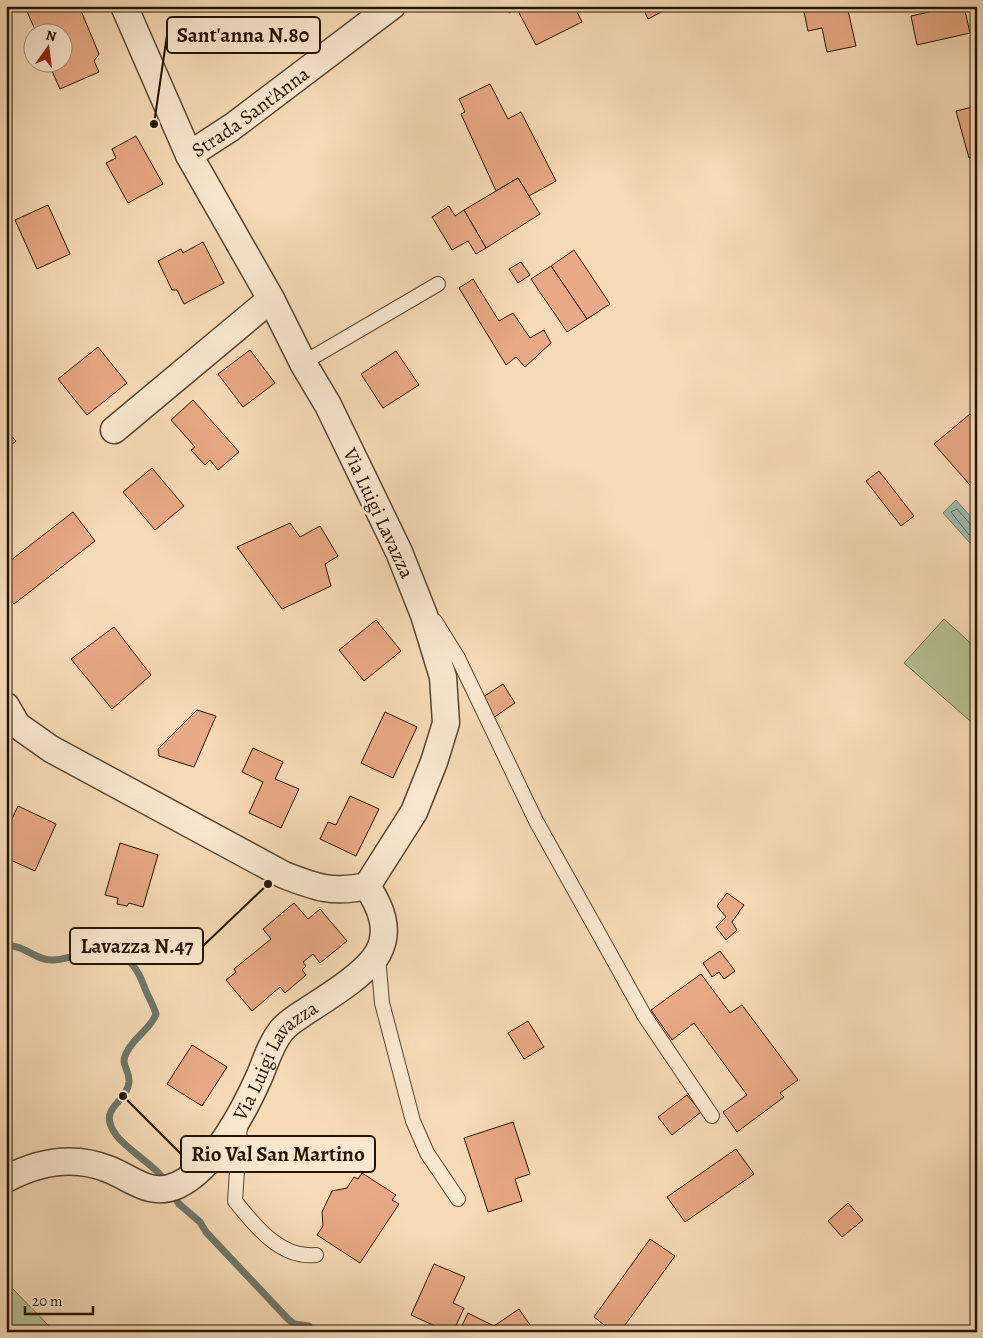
<svg xmlns="http://www.w3.org/2000/svg" width="983" height="1338" viewBox="0 0 983 1338" font-family="Alegreya,serif">
<style>
.green{fill:#b6c192;stroke:#6d6a4c}
.water{fill:#9dbbaf;stroke:#6d786b}
.lines{fill:none;stroke-linecap:round;stroke-linejoin:round}
.shore{stroke:#60685a;stroke-width:1}
.stream{stroke:#6d786b;stroke-width:7}
.building{fill:#e8a984;stroke:#241405}
.lane-casing{stroke:#584631;stroke-width:16}
.street-casing{stroke:#584631;stroke-width:29}
.lane{stroke:#f9e8d0;stroke-width:14}
.street{stroke:#f9e8d0;stroke-width:26}
.labels{text-anchor:middle;stroke-width:5;stroke-linejoin:round;paint-order:stroke}
.street-label{font-size:20px;fill:#241405;stroke:#f9e8d0}
.leader{fill:none;stroke:#241405;stroke-width:2}
.callout-dot{fill:#241405;stroke:#f9e8d0;stroke-width:2}
.callout{fill:#f9e8d0;stroke:#241405;stroke-width:2}
.callout-label{font-size:21px;text-anchor:middle;font-weight:bold;fill:#241405}
</style>
<rect width="100%" height="100%" fill="#f6dbb6"/>
<filter id="stains"><feTurbulence type="fractalNoise" baseFrequency=".004" numOctaves="4"/><feColorMatrix values="0 0 0 0 .2 0 0 0 0 .09 0 0 0 0 .02 0 0 0 .5 -.17"/></filter>
<radialGradient id="worn" r=".72"><stop offset=".6" stop-color="#630" stop-opacity="0"/><stop offset="1" stop-color="#630" stop-opacity=".3"/></radialGradient>
<g class="green">
<path d="M944,619l33,30v78l-73,-64z"/>
<path d="M6,1282l49,50h-49z"/>
</g>
<path class="water" d="M956,500l21,24v13l-7,6 -27,-30z"/>
<g class="lines">
<path class="shore" d="M977,527l-6,-2 -14,-16 -6,3 18,23 8,-1"/>
<g class="stream">
<path d="M6,946c18,-2 30,15 47,14 8,0 16,-3 23,-4 36,-5 54,-8 68,30 3,9 9,18 12,28 -4,13 -21,23 -28,36 -10,16 2,17 1,32 -2,22 -33,25 -13,53 12,16 41,31 50,48"/>
<path d="M171,1192l8,12 21,18 6,10 81,86 7,6 15,2 2,6"/>
</g>
</g>
<g class="building">
<path d="M27,6h52l20,48 -5,7 5,11 -39,17 -12,-27h14v-30h-26l-11,-25z"/>
<path d="M506,6h68l8,16 -46,23 -19,-36 -8,4z"/>
<path d="M642,6h31l-25,13z"/>
<path d="M823,6h24l9,40 -29,6 -5,-24 -14,3 -4,-19z"/>
<path d="M928,6h36l6,27 -53,12 -6,-29 18,-4z"/>
<path d="M490,84l18,35 13,-7 35,69 -27,15 -11,-18 -22,13 -35,-77 4,-2 -6,-13z"/>
<path d="M977,106v50l-8,2 -13,-47z"/>
<path d="M6,115l6,13 -6,2z"/>
<path d="M136,136l27,48 -35,19 -22,-40 10,-5 -4,-9z"/>
<path d="M518,178l22,36 -54,34 -22,-38z"/>
<path d="M48,205l22,49 -33,15 -22,-49z"/>
<path d="M449,206l6,10 9,-6 22,38 -10,6 -8,-13 -16,9 -20,-33z"/>
<path d="M203,242l21,41 -40,21 -7,-14h-5l-14,-29 23,-12 2,4z"/>
<path d="M574,250l36,54 -23,15 -36,-53z"/>
<path d="M521,262l9,13 -12,8 -9,-14z"/>
<path d="M551,266l36,53 -20,13 -36,-53z"/>
<path d="M473,279l26,42 14,-8 17,25 14,-8 7,13 -26,24 -9,-10 -10,8 -47,-77z"/>
<path d="M98,347l29,36 -40,32 -29,-36z"/>
<path d="M250,350l25,33 -32,24 -25,-33z"/>
<path d="M396,351l23,34 -36,23 -22,-34z"/>
<path d="M193,400l46,52 -21,18 -8,-10 -5,5 -14,-15 4,-3 -24,-27z"/>
<path d="M970,414l7,8v71l-43,-49z"/>
<path d="M6,430l10,11 -10,8z"/>
<path d="M152,468l32,38 -29,24 -32,-38z"/>
<path d="M879,471l35,45 -13,10 -35,-45z"/>
<path d="M73,512l22,29 -81,63 -8,-9v-14l4,-3 -4,-4v-10z"/>
<path d="M290,523l10,14 20,-11 18,30 -13,8 6,22 -49,23 -45,-62z"/>
<path d="M376,620l25,31 -37,30 -25,-31z"/>
<path d="M114,627l37,48 -39,34 -41,-50z"/>
<path d="M503,684l12,19 -22,15 -13,-19z"/>
<path d="M197,710l19,6 -22,51 -35,-11 -1,-7z"/>
<path d="M385,712l32,15 -24,51 -32,-15z"/>
<path d="M253,748l30,14 -8,17 24,10 -18,39 -32,-15 14,-31 -21,-10z"/>
<path d="M350,796l29,13 -23,47 -36,-17 8,-17 8,3z"/>
<path d="M18,806l38,18 -21,47 -29,-13v-27z"/>
<path d="M120,843l38,12 -15,52 -14,-4 -2,3 -10,-2 1,-6 -13,-3z"/>
<path d="M727,893l17,12 -12,17 5,8 -11,10 -10,-13 10,-10 -9,-11z"/>
<path d="M294,903l14,16 12,-10 27,32 -27,22 -7,-9 -10,8 3,4 -4,4 4,5 -21,18 -5,-6 -28,24 -26,-31 10,-8 -2,-3 37,-30 -8,-10z"/>
<path d="M720,951l15,20 -11,8 -5,-7 -7,5 -9,-14z"/>
<path d="M701,974l29,39 12,-8 56,75 -18,13 4,4 -47,35 -14,-20 24,-17 -53,-72 -22,17 -21,-30z"/>
<path d="M528,1021l16,26 -20,12 -16,-26z"/>
<path d="M192,1045l35,22 -25,39 -35,-22z"/>
<path d="M687,1095l14,17 -29,23 -14,-18z"/>
<path d="M513,1122l17,52 -15,5 7,22 -34,11 -24,-74z"/>
<path d="M736,1149l18,25 -69,48 -18,-25z"/>
<path d="M362,1173l34,22 -4,5 7,4 -39,59 -43,-28 6,-9 -1,-14 10,-21 15,-3 7,-11 4,2z"/>
<path d="M848,1203l15,17 -21,17 -14,-16z"/>
<path d="M650,1239l25,17 -55,76h-7l-19,-15z"/>
<path d="M434,1264l31,13 -12,26 11,5 -11,24h-5l-37,-17z"/>
<path d="M519,1309l16,23h-76l9,-19 26,13z"/>
</g>
<g class="lines">
<g class="lane-casing">
<g id="lane">
<path d="M303,363l135,-79"/>
<path d="M435,621l23,37 78,163 68,122 40,72 68,101"/>
<path d="M378,956l4,47 31,118 14,32 31,46"/>
<path d="M240,1125l-5,76c20,25 46,58 81,54"/>
</g>
</g>
<g class="street-casing">
<g id="street">
<path id="s1" d="M189,155l43,-28 160,-121"/>
<path d="M114,430l157,-131"/>
<path d="M6,706l11,19 34,24 233,126c31,12 49,19 83,11l47,-74 20,-50 12,-39 -3,-46 -19,-62 -25,-63 -71,-147 -25,-42 -32,-64 -82,-144 -65,-149"/>
<path id="s2" d="M6,1179c32,-17 67,-24 102,-10 24,9 42,29 70,16 36,-17 66,-74 82,-110 6,-15 11,-31 21,-44 6,-8 18,-15 27,-21 20,-13 58,-36 70,-57 13,-24 2,-47 -11,-67"/>
</g>
</g>
<use href="#lane" class="lane"/>
<use href="#street" class="street"/>
</g>
<g class="labels">
<g class="street-label">
<text dy="7" stroke="none"><textPath href="#s1" startOffset="75">Strada Sant'Anna</textPath></text>
<text transform="translate(379 513) rotate(65)" y="7">Via Luigi Lavazza</text>
<text dy="7" stroke="none"><textPath href="#s2" startOffset="342">Via Luigi Lavazza</textPath></text>
</g>
</g>
<path class="leader" d="M154 124L167 35M268 884L203 946M123 1096L181 1154"/>
<g class="callout-dot">
<circle cx="154" cy="124" r="5"/>
<circle cx="268" cy="884" r="5"/>
<circle cx="123" cy="1096" r="5"/>
</g>
<g class="callout">
<rect x="167" y="17" width="153" height="36" rx="5"/>
<rect x="70" y="928" width="133" height="36" rx="5"/>
<rect x="181" y="1136" width="194" height="36" rx="5"/>
</g>
<g class="callout-label">
<text x="243" y="42">Sant'anna N.80</text>
<text x="137" y="953">Lavazza N.47</text>
<text x="278" y="1161">Rio Val San Martino</text>
</g>
<rect width="983" height="1338" fill="none" stroke="#f6dbb6" stroke-width="25"/>
<rect x="8" y="8" width="968" height="1323" fill="none" stroke="#241405" stroke-width="2.5"/>
<rect x="12" y="12" width="958" height="1313" fill="none" stroke="#241405"/>
<g transform="translate(48 48) rotate(14)"><circle r="24" fill="#f9e8d0" stroke="#a4937f"/>
<path d="M0-4L9 19L0 12L-9 19Z" fill="#8f2418"/>
<text y="-8" font-size="14" font-weight="bold" text-anchor="middle" fill="#241405">N</text>
</g>
<path d="M25 1306v8h68v-8" fill="none" stroke="#241405" stroke-width="2.5"/>
<text x="32" y="1306" font-size="15" fill="#241405" stroke="#f9e8d0" stroke-width="4" paint-order="stroke">20 m</text>
<rect width="100%" height="100%" filter="url(#stains)"/>
<rect width="100%" height="100%" fill="url(#worn)"/>
</svg>
